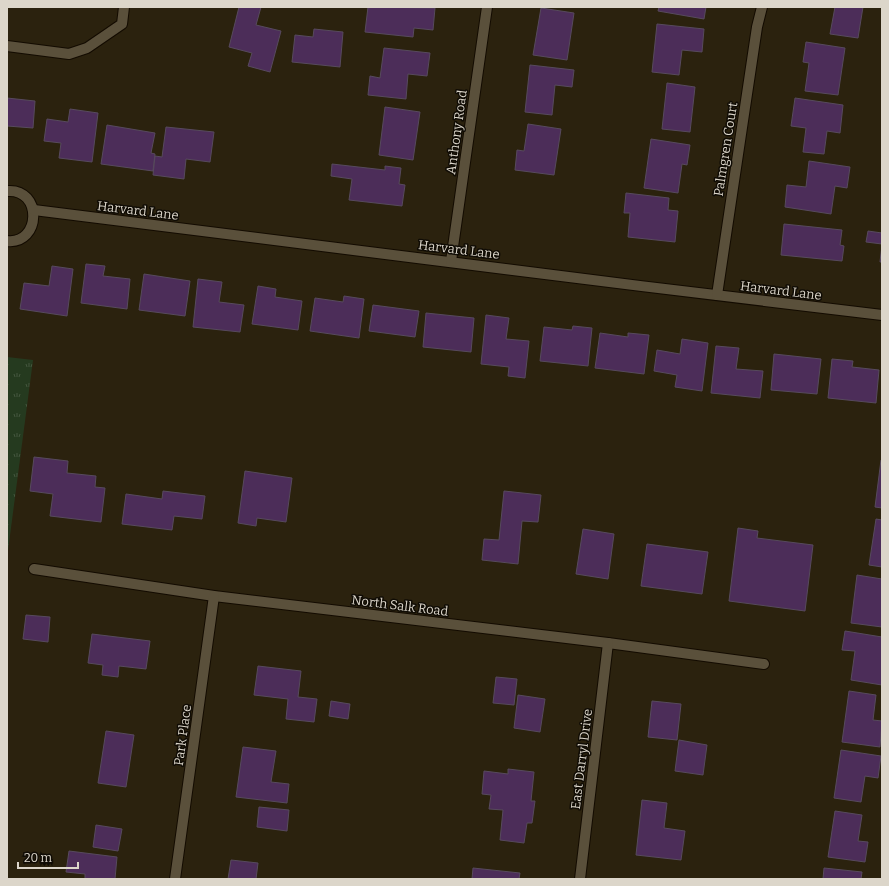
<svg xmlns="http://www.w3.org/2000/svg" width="889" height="886" viewBox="0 0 889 886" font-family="Bitter,serif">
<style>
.park{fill:url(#park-tufts)}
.building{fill:#4c2d59;stroke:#574a5d}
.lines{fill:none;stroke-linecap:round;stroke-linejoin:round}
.minor-casing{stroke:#130b00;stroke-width:12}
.minor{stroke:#5a503b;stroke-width:10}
.labels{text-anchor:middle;stroke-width:3;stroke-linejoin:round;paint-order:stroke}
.street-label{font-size:13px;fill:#dcd6ca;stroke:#100c05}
</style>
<defs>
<pattern id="park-tufts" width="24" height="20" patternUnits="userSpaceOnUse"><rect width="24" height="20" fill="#253a1f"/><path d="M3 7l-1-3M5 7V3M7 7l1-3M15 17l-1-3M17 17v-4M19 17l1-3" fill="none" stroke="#44563e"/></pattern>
</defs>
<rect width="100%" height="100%" fill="#2b220e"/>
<path class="park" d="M7,357l26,3 -26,198z"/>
<g class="building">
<path d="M239,7h22l-5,18 25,6 -11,41 -22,-6 4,-13 -23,-6z"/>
<path d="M368,7l67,1 -2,22 -19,-2 -1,9 -48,-5z"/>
<path d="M659,7h47l-2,12 -46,-8z"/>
<path d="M835,7h28l-5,31 -28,-4z"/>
<path d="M541,8l33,5 -7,47 -34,-5z"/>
<path d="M657,24l47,5 -2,23 -20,-2 -3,25 -27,-3z"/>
<path d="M314,29l29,3 -3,35 -48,-5 3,-27 18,2z"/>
<path d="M806,42l39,6 -7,47 -33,-4 4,-28 -6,-1z"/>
<path d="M384,48l46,5 -3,23 -19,-2 -2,25 -38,-4 2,-19 10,2z"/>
<path d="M530,65l44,5 -2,17 -17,-2 -3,30 -27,-3z"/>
<path d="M667,83l28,4 -5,45 -28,-3z"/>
<path d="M7,98l28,3 -2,27 -26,-2z"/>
<path d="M795,98l48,7 -3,28 -13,-2 -3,23 -21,-2 3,-24 -15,-2z"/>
<path d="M385,107l35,5 -7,48 -34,-5z"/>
<path d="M70,109l28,4 -6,49 -33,-4 2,-15 -17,-2 3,-22 21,3z"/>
<path d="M528,124l33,5 -7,46 -39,-5 2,-20 7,1z"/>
<path d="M107,125l48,8 -4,20 4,1 -2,17 -52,-7z"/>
<path d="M166,127l48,5 -4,30 -24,-3 -2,20 -31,-4 2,-19 7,1z"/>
<path d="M651,139l39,6 -3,20 -5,-1 -4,29 -34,-5z"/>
<path d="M809,161l41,6 -3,21 -12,-2 -4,28 -46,-7 2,-22 19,2z"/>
<path d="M332,164l53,6v-4l16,2 -2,16 6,1 -3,21 -53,-6 3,-21 -21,-3z"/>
<path d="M626,193l43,5 -1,12 10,1 -3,31 -47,-5 2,-24h-6z"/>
<path d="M784,224l58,6 -2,15 4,1 -2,15 -61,-6z"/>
<path d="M868,231l14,2v11l-16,-2z"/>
<path d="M882,245v17h-2z"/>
<path d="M86,264l19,2 -2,10 27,3 -3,30 -46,-6z"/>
<path d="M52,266l21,3 -6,47 -47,-7 4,-26 25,3z"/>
<path d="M144,274l46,7 -5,35 -46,-6z"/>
<path d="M198,279l24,3 -3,20 25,3 -4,27 -47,-5z"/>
<path d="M258,286l18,3 -1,8 27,4 -4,29 -46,-6z"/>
<path d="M344,296l20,3 -5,39 -49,-7 5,-33 28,4z"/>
<path d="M373,305l46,6 -4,26 -46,-6z"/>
<path d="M426,313l48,5 -3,34 -48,-5z"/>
<path d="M486,315l23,3 -3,21 23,2 -4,37 -17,-2 1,-9 -28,-3z"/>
<path d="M573,326l19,2 -4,38 -48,-5 4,-34 28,3z"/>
<path d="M600,333l28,4v-4l21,2 -5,39 -49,-6z"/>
<path d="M682,339l26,4 -6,48 -27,-4 2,-12 -23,-4 3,-21 23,4z"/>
<path d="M716,346l23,2 -3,21 27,2 -3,27 -49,-5z"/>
<path d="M774,354l47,5 -4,35 -46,-4z"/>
<path d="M832,359l21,2 -1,6 27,3 -3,33 -48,-5z"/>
<path d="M34,457l34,4 -1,12 29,3 -1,11 10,1 -4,34 -51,-6 3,-22 -23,-3z"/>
<path d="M881,460h1v48l-7,-1z"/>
<path d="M245,471l47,7 -6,44 -29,-4 -1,8 -18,-3z"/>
<path d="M163,491l42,5 -3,23 -28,-3 -2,14 -50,-6 4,-30 36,5z"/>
<path d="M504,491l37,4 -3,27 -16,-1 -4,43 -36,-4 2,-21 15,1z"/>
<path d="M876,519l6,1v47l-13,-2z"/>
<path d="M738,528l20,3 -1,7 56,7 -8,66 -76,-10z"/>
<path d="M583,529l31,5 -6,45 -32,-5z"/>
<path d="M647,544l61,8 -6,42 -61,-8z"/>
<path d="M857,575l25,4v48l-31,-4z"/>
<path d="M26,615l24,2 -2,25 -25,-3z"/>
<path d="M845,631l37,6v48l-31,-5 4,-29 -13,-1z"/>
<path d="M92,634l58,7 -4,28 -27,-3 -1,11 -16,-2 1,-10 -15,-2z"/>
<path d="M258,666l43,5 -3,26 19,2 -3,23 -28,-3 2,-20 -34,-4z"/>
<path d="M496,677l21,2 -3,26 -21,-2z"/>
<path d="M849,691l27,4 -3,25 9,1 -2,26 -38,-5z"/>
<path d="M518,695l27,4 -5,33 -26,-4z"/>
<path d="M331,701l19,3 -2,15 -19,-3z"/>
<path d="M652,701l29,3 -4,36 -29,-3z"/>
<path d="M106,731l28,4 -8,52 -28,-4z"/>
<path d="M679,740l28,5 -4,30 -28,-4z"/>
<path d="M243,747l33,4 -5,31 18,2 -2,19 -51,-6z"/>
<path d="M841,750l40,6 -3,22 -13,-2 -4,26 -27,-4z"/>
<path d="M508,769l26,3 -3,29h4l-3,22h-5l-3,20 -24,-3 3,-30 -14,-1 2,-14 -9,-1 2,-23 24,3z"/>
<path d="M642,800l25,3 -3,25 21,3 -4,29 -45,-5z"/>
<path d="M259,807l30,3 -2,21 -30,-4z"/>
<path d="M835,811l27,4 -4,26 10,1 -3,20 -37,-5z"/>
<path d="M96,825l26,4 -4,22 -25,-4z"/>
<path d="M69,851l48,6 -2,22h-30v-5l-19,-2z"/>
<path d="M231,860l27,3 -2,16h-28z"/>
<path d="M473,868l47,5 -1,6h-47z"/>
<path d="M824,868l38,4 -1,7h-38z"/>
</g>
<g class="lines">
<g class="minor-casing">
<g id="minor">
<path d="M7,46l62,8 18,-6 35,-24 2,-17"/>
<path d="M7,191c36,-3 34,54 0,50"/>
<path d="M34,210c282,35 565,72 848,105"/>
<path d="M451,261l36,-254"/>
<path d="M717,295l40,-268 5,-20"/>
<path d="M34,569l180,27 394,47 156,21"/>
<path d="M175,879l39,-283"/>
<path d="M580,879l28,-236"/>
</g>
</g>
<use href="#minor" class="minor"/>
</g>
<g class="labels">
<g class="street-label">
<text transform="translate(456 132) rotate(-82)" y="5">Anthony Road</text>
<text transform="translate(725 149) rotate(-81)" y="5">Palmgren Court</text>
<text transform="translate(138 210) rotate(7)" y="5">Harvard Lane</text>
<text transform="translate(459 249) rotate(7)" y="5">Harvard Lane</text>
<text transform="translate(781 290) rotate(7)" y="5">Harvard Lane</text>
<text transform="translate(400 605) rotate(7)" y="5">North Salk Road</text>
<text transform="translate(182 735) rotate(-82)" y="5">Park Place</text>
<text transform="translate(581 759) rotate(-83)" y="5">East Darryl Drive</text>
</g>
</g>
<rect width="889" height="886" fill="none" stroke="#dcd6ca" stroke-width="16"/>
<path d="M18 862v6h60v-6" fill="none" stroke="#dcd6ca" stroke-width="2"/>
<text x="24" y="862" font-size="12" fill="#dcd6ca" stroke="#100c05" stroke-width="3" paint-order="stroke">20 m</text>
</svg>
